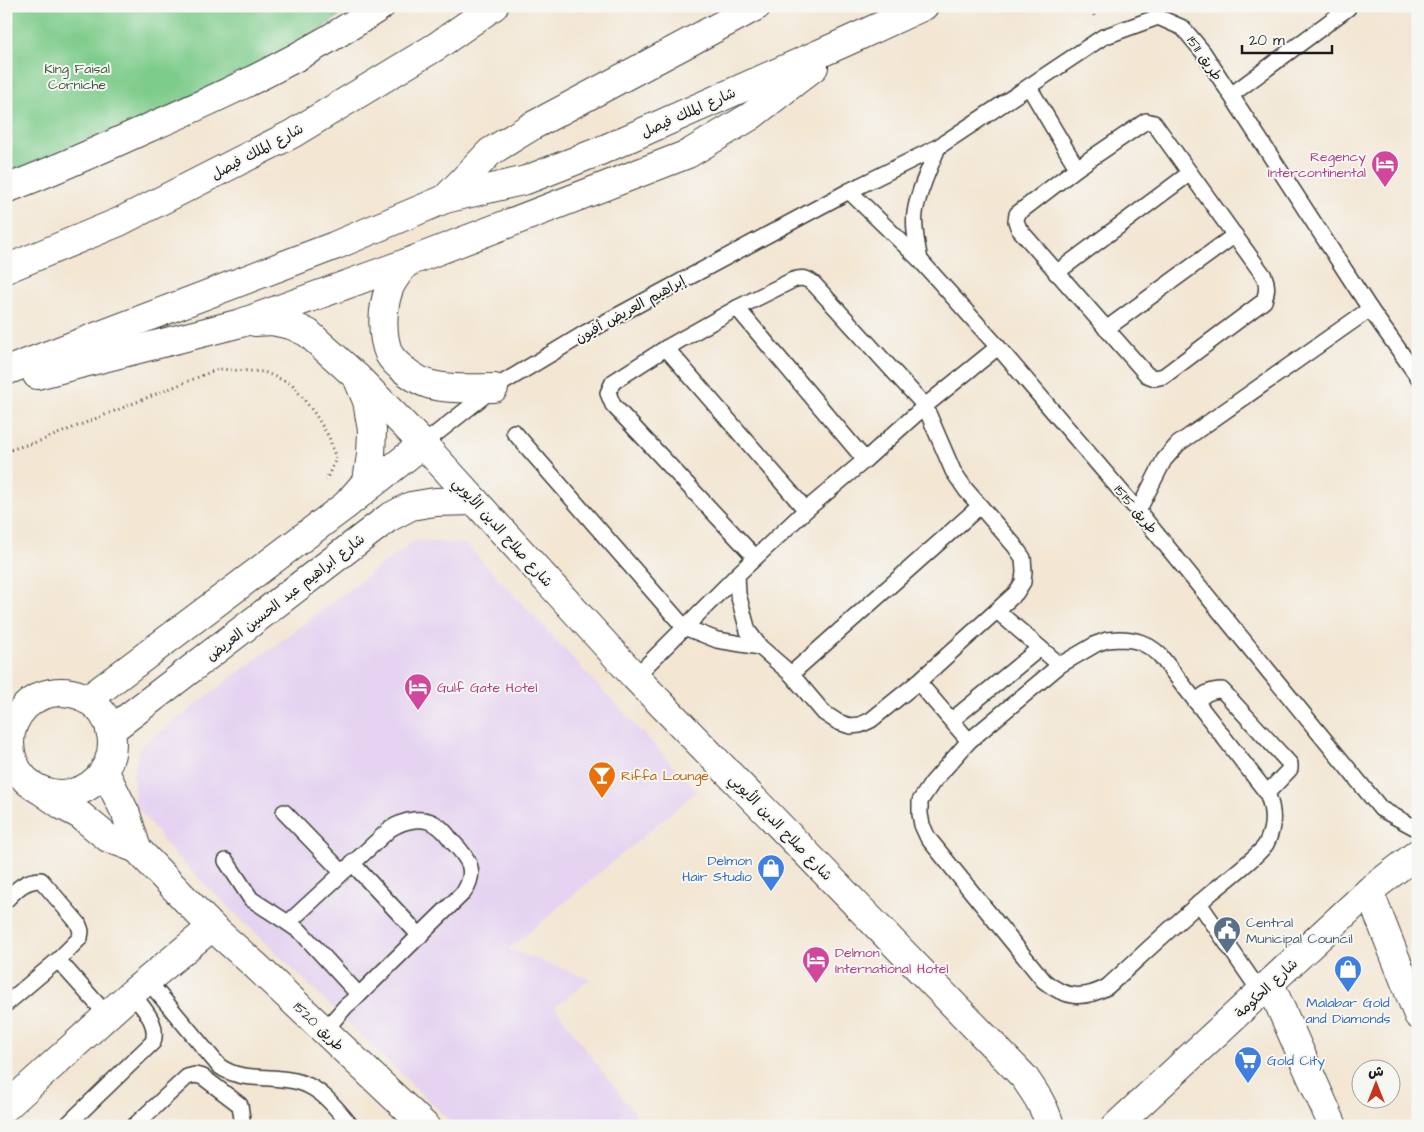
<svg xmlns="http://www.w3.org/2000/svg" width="1424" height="1132" viewBox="0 0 1424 1132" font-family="'Architects Daughter','Playpen Sans Arabic',sans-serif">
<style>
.built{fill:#e5d3f1}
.green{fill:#7ecc8b;stroke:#4d7454}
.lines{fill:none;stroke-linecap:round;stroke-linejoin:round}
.lane-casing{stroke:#3c3a37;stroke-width:18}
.street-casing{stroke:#3c3a37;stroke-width:30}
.secondary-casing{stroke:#3c3a37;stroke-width:30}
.highway-casing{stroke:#3c3a37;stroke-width:30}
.path{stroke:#3c3a37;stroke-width:3;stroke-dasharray:1 4;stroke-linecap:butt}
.lane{stroke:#fff;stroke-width:15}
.street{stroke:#fff;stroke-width:28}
.secondary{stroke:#fff;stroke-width:28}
.highway{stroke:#fff;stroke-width:28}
.labels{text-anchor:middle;stroke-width:4;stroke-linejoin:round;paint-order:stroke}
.street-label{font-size:14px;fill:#1c1c1c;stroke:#f6f6f2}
.park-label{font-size:14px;fill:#3e5a43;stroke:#f6f6f2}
.hotel-label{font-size:14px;fill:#b23c85;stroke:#f6f6f2;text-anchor:start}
.food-label{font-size:14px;fill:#c56008;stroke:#f6f6f2;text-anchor:start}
.shop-label{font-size:14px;fill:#366cbe;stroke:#f6f6f2;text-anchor:end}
.service-label{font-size:14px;fill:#4e5e75;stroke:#f6f6f2;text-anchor:start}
</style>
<rect width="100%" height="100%" fill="#f6f6f2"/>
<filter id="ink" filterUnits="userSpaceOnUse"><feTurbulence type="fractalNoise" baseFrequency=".02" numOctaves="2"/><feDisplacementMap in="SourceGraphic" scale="10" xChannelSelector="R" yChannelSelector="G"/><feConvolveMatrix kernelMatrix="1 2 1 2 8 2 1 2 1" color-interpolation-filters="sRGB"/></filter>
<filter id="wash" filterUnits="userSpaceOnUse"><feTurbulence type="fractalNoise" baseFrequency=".0096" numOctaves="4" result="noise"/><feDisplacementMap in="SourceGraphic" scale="20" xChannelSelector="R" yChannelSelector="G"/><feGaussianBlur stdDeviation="1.12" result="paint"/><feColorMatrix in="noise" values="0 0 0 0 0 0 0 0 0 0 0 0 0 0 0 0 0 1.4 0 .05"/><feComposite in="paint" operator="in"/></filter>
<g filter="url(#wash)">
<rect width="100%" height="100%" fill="#f3e6d3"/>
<path class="built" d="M414,541l52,3 231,247 -188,158 81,30 -35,28 46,63 44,56h-190l-282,-273 -38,-49 -2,-30 7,-27z"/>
<path class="green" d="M6,6h346l-49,36 -228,113 -69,25z"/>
</g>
<g filter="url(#ink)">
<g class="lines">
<g class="lane-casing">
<g id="lane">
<path d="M1029,87l48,81"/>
<path d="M1231,95l117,-87"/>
<path d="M1146,121l8,2 110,153c4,9 3,15 0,25l-100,75 -9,2 -8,-3 -128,-146 -3,-8 1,-7 60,-46z"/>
<path d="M849,191l71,69 78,87 140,164 243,298 33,18h4"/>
<path d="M920,260c-3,-15 -7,-32 -5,-47 3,-22 15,-45 23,-66"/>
<path d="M1056,273l134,-100"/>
<path d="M737,308l128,152"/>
<path d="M1106,329l129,-94"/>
<path d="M666,348l140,162"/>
<path d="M514,432l170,195 33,13 43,7"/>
<path d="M423,444l71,-56 93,-56 262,-141 89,-44 165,-110 55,-20 25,11 20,24 167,257 48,68"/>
<path d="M1138,511l26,-51 14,-16 192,-135"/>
<path d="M737,575l1,19 10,37 12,16 31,27 33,39 14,9 12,4 10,-1 11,-5 47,-38 98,-89 7,-11 1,-11 -1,-13 -9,-13 -48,-55 -13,-19 -28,-65 -111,-122c-7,-6 -12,-7 -21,-4l-56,28 -71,40 -53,34 -5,11 5,12 142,152"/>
<path d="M997,611l63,54"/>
<path d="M1119,639c17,0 27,4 40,15l108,139c7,17 8,34 -1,51 -5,10 -43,39 -54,48 -36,31 -70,63 -105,95 -24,13 -42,11 -63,-6l-116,-143 -6,-13 -2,-11v-13l12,-18 37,-42 91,-76 36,-21 11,-4z"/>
<path d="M791,674l189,-168"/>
<path d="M635,677l102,-102 69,-65 59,-50 60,-54 73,-59"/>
<path d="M918,682l51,59"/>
<path d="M1196,702c8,-8 14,-12 26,-12l68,74v5l-23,24"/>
<path d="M952,720l88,-72"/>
<path d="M284,812l58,60"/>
<path d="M226,861l25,38 37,24"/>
<path d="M352,863l68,73"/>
<path d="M6,900c11,-11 19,-20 35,-20l37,43 3,8 -1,7 -22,22 49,55"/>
<path d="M1199,903l62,90"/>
<path d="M148,981l71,85c25,18 54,7 83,17 21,7 35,26 49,43"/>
<path d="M6,1004l52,-44"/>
<path d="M324,1031l22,-25 13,-11 105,-103c14,-22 4,-34 -12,-51 -4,-5 -8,-11 -14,-15 -14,-11 -34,-6 -48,3l-102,94 13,9 58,63"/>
<path d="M66,1126l87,-84c6,-20 -10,-33 -21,-49"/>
<path d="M134,1126l53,-49 8,-2 8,2 37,28 2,14 -2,7"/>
</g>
</g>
<g class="street-casing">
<g id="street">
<path d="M6,189c48,-18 93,-39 140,-60 81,-35 161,-73 235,-123"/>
<path d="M104,770l22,44 11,35"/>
<path d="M40,790l23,16 17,9 28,23 29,11 75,78 43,38 170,161"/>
<path d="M1369,891l49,124"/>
<path d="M1270,984l63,142"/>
<path d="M6,1107l126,-114 80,-66"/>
</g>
</g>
<g class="secondary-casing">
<g id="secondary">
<circle cx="61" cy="743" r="51"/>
<path d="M87,700l259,-195 77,-61 212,233 389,400c11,16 21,30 26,49"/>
<path d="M110,731l278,-213 23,-12 24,-4 40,-1"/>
<path d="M1116,1126l253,-235 49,-38"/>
</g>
</g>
<g class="highway-casing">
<g id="highway">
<path d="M445,199l45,-47 42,-26 225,-120"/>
<path d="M406,263c-6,8 -14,17 -17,26 -7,19 -8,46 0,65 6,11 27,26 39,30 21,6 45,4 66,4"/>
<path d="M6,269l113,-47 173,-88 145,-88 57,-40"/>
<path d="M255,322l17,-1 19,4 17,8 50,45 65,66"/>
<path d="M6,371l328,-125 111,-47 81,-19 74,-29 248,-110 76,-35"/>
<path d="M37,375l204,-52 165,-60 282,-109 63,-38 63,-49"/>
<path d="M346,505l21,-24 4,-26 1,-25 -5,-29 -8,-19"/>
</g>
</g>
<g class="path">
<path d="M1090,6l4,10"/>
<path d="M6,451l37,-11 175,-71 46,3 28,12 23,30 14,23 7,22 -10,21"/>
</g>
<use href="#lane" class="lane"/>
<use href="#street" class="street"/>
<use href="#secondary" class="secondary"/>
<use href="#highway" class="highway"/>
</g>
</g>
<defs>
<g id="hotel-pin" transform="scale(1.4375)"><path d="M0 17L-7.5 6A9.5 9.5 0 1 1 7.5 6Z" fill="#d1479c" stroke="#f6f6f2"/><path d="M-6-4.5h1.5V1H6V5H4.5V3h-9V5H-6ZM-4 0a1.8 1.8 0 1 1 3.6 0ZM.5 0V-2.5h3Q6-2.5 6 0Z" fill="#fff"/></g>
<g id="bar-pin" transform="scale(1.4375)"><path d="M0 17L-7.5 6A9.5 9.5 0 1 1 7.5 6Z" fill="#e8710a" stroke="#f6f6f2"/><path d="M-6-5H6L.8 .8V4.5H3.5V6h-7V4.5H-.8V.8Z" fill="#fff"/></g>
<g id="shop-pin" transform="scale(1.4375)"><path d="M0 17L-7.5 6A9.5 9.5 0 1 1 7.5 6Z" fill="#3f7fe0" stroke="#f6f6f2"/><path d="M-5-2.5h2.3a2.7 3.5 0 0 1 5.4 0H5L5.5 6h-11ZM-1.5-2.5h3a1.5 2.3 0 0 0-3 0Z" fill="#fff"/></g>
<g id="civic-pin" transform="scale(1.4375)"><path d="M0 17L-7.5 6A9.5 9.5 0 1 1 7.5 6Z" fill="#5c6f8a" stroke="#f6f6f2"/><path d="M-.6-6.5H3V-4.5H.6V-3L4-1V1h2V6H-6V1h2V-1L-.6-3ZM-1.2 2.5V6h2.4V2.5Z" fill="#fff"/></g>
<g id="supermarket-pin" transform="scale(1.4375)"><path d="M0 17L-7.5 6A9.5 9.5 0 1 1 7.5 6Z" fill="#3f7fe0" stroke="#f6f6f2"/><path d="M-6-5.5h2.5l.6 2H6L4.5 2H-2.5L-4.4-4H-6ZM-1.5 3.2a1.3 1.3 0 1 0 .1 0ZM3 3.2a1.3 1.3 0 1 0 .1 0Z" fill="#fff"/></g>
</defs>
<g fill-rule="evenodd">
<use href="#hotel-pin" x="1385" y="164"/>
<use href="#hotel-pin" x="418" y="687"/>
<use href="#bar-pin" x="602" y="775"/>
<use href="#shop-pin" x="771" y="868"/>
<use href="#civic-pin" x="1227" y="930"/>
<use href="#hotel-pin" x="816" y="960"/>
<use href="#shop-pin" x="1348" y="969"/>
<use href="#supermarket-pin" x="1248" y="1060"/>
</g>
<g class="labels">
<g class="street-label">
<text transform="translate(1205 58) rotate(55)" y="5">طريق 1511</text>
<text transform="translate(688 112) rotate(-24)" y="5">شارع الملك فيصل</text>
<text transform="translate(257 151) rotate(-28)" y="5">شارع الملك فيصل</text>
<text transform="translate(630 309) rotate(-29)" y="5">إبراهيم العريض أفيون</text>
<text transform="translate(1136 509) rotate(50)" y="5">طريق 1515</text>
<text transform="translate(503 532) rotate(48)" y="5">شارع صلاح الدين الأيوبي</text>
<text transform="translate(285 597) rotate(-38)" y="5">شارع ابراهيم عبد الحسين العريض</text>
<text transform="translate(781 827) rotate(46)" y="5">شارع صلاح الدين الأيوبي</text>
<text transform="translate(1266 988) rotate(-43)" y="5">شارع الحكومة</text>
<text transform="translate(319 1026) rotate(44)" y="5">طريق 1520</text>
</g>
<g class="park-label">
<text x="77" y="73">King Faisal<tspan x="77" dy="16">Corniche</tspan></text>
</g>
<g class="hotel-label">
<text x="1366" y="161" text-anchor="end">Regency<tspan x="1366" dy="16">Intercontinental</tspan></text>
<text x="437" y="692">Gulf Gate Hotel</text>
<text x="835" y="957">Delmon<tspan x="835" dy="16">International Hotel</tspan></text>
</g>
<g class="food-label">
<text x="621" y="780">Riffa Lounge</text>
</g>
<g class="shop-label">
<text x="752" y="865">Delmon<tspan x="752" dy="16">Hair Studio</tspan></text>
<text x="1348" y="1007" text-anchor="middle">Malabar Gold<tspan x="1348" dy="16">and Diamonds</tspan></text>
<text x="1267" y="1065" text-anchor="start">Gold City</text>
</g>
<g class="service-label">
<text x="1246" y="927">Central<tspan x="1246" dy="16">Municipal Council</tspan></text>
</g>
</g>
<rect width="1424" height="1132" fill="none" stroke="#f6f6f2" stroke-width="25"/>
<g transform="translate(1376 1084)"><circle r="24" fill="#f6f6f2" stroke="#9f9f9c"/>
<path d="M0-4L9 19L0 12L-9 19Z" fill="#c8321e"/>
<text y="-8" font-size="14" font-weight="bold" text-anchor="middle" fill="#1c1c1c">ش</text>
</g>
<path d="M1242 45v8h90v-8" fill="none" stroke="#1c1c1c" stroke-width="2.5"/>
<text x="1249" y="45" font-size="15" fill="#1c1c1c" stroke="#f6f6f2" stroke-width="4" paint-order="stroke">20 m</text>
</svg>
